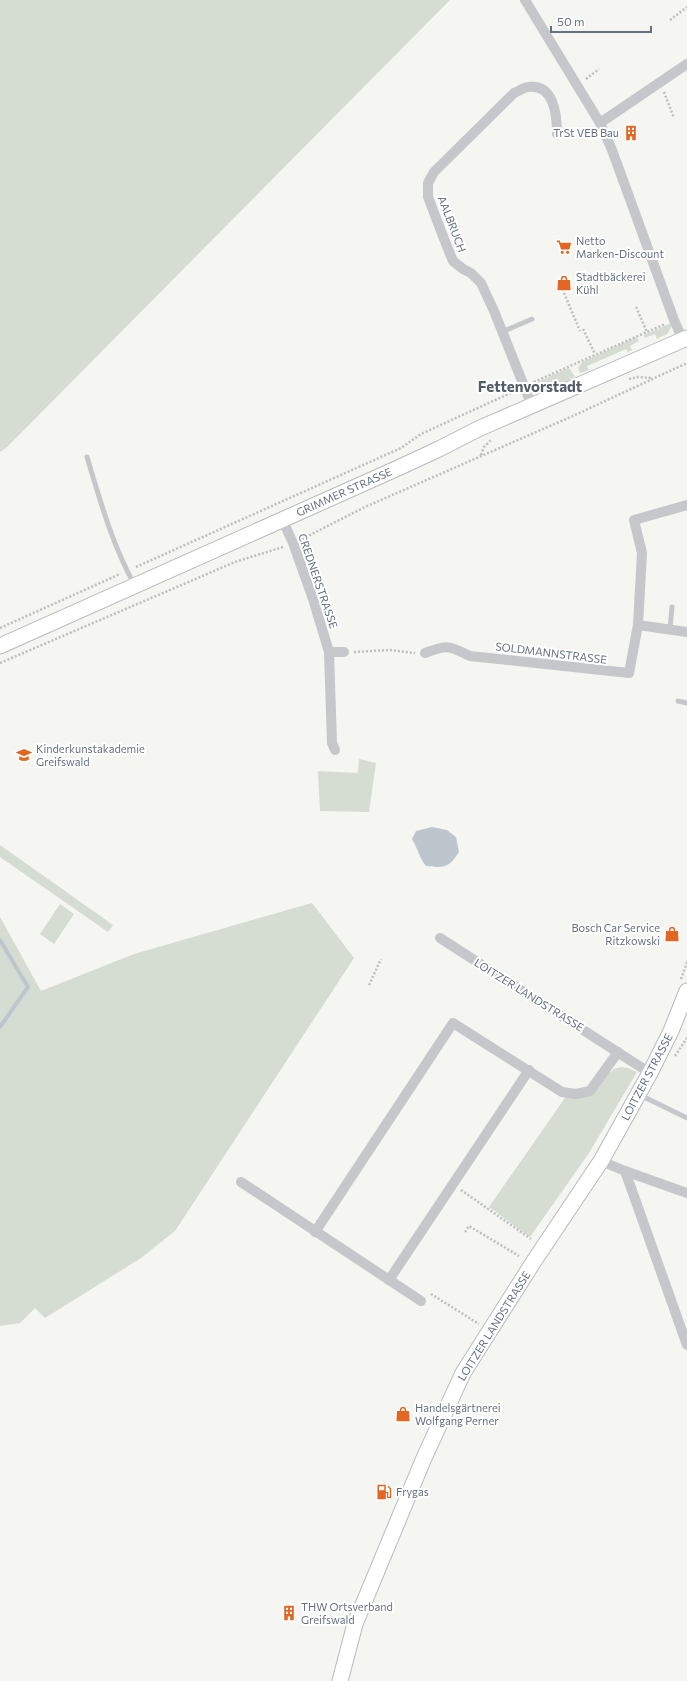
<svg xmlns="http://www.w3.org/2000/svg" width="687" height="1681" viewBox="0 0 687 1681" font-family="Commissioner,sans-serif">
<style>
.green{fill:#d5dcd2}
.water{fill:#bec6cd}
.lines{fill:none;stroke-linecap:round;stroke-linejoin:round}
.stream{stroke:#bec6cd;stroke-width:4}
.secondary-casing{stroke:#b7babf;stroke-width:17}
.path{stroke:#bcbec0;stroke-width:2.5;stroke-dasharray:2 2;stroke-linecap:butt}
.service{stroke:#c5c7cb;stroke-width:5}
.minor{stroke:#c5c7cb;stroke-width:10}
.secondary{stroke:#fff;stroke-width:15}
.labels{text-anchor:middle;stroke-width:4;stroke-linejoin:round;paint-order:stroke}
.poi-label{font-size:11px;fill:#647183;stroke:#fff;text-anchor:start}
.street-label{font-size:11px;fill:#647183;stroke:#fff}
.district-label{font-size:15px;font-weight:bold;fill:#525c68;stroke:#fff}
</style>
<rect width="100%" height="100%" fill="#f5f5f1"/>
<g class="green">
<path d="M0,0h450l-443,447 -7,5z"/>
<path d="M671,323l1,3 -5,8 -10,5 -2,-5 -10,4 -1,-3z"/>
<path d="M637,337l2,4 -9,5 2,4 -4,2 -2,-3 -39,17 2,4 -9,3 -2,-5 4,-6z"/>
<path d="M568,368l2,1 5,8c-13,6 -26,15 -39,6z"/>
<path d="M359,759l17,4 -7,49 -49,-1 -2,-40 40,2z"/>
<path d="M0,845l113,80 -5,7 -108,-75z"/>
<path d="M312,903l42,55 -179,273 -34,27 -96,60 -10,-10 -15,15 -20,3v-409l41,74 93,-37z"/>
<path d="M60,904l14,10 -20,30 -14,-10z"/>
<path d="M621,1067l7,1 9,4 -48,81 -59,84 -41,-30 78,-112 15,2 32,-28z"/>
</g>
<path class="water" d="M432,827l15,3 9,7 3,15c-10,16 -15,16 -33,14 -7,-9 -8,-17 -14,-27l4,-8z"/>
<g class="lines">
<path class="stream" d="M0,940l28,47 -28,40"/>
<g class="secondary-casing">
<g id="secondary">
<path d="M0,646l398,-178 41,-19 39,-20 209,-91"/>
<path d="M340,1681l15,-57 69,-166 39,-85 71,-112 67,-100 49,-88 21,-42 16,-40"/>
</g>
</g>
<g class="path">
<path d="M670,20l17,-13"/>
<path d="M586,79l13,-10"/>
<path d="M664,92l10,26"/>
<path d="M564,293l16,38"/>
<path d="M636,307l11,25"/>
<path d="M583,329l12,25"/>
<path d="M629,379l9,-2 14,1"/>
<path d="M534,382l131,-58"/>
<path d="M481,455l3,-8 7,-7"/>
<path d="M302,539l63,-32 210,-92 112,-52"/>
<path d="M136,567l265,-119 20,-14 94,-43"/>
<path d="M0,628l120,-54"/>
<path d="M354,652l35,-2 26,3"/>
<path d="M0,663l235,-101 48,-15"/>
<path d="M681,979l6,-17"/>
<path d="M369,985l12,-26"/>
<path d="M675,1056l12,-18"/>
<path d="M461,1190l70,49"/>
<path d="M465,1232l4,-6 50,30"/>
<path d="M431,1294l48,30"/>
</g>
<g class="service">
<path d="M502,332l30,-13"/>
<path d="M87,457c13,43 25,87 47,127"/>
<path d="M670,629l2,-22"/>
<path d="M678,701l9,2"/>
<path d="M640,1095l47,23"/>
</g>
<g class="minor">
<path d="M525,0l75,123 12,27 62,170 9,20"/>
<path d="M600,123l87,-59"/>
<path d="M532,406l-38,-95 -13,-28 -10,-10 -8,-4 -10,-8 -7,-17 -18,-47v-14l6,-11 80,-79c5,-2 10,-6 15,-6 25,-3 28,28 28,47"/>
<path d="M282,519l11,24 20,56 16,53 3,91 3,7"/>
<path d="M638,625l4,-72 -8,-33 53,-15"/>
<path d="M329,652h15"/>
<path d="M425,653c24,-9 23,-7 45,3l159,17 9,-48 49,7"/>
<path d="M440,938l210,135"/>
<path d="M601,1161l24,10 62,22"/>
<path d="M625,1171l62,174"/>
<path d="M241,1182l180,119"/>
<path d="M315,1232l138,-209 109,69 14,2 14,-3 28,-39"/>
<path d="M389,1280l140,-210"/>
</g>
<use href="#secondary" class="secondary"/>
</g>
<defs>
<g id="building-bare" transform="scale(1.2)"><path d="M-4-6H4V6H1V3H-1V6H-4ZM-2.5-4.3h1.7v1.8h-1.7ZM.8-4.3h1.7v1.8H.8ZM-2.5-1h1.7V.8h-1.7ZM.8-1h1.7V.8H.8Z" fill="#e36624" stroke="#fff" stroke-width="2.5" paint-order="stroke"/></g>
<g id="supermarket-bare" transform="scale(1.2)"><path d="M-6-5.5h2.5l.6 2H6L4.5 2H-2.5L-4.4-4H-6ZM-1.5 3.2a1.3 1.3 0 1 0 .1 0ZM3 3.2a1.3 1.3 0 1 0 .1 0Z" fill="#e36624" stroke="#fff" stroke-width="2.5" paint-order="stroke"/></g>
<g id="shop-bare" transform="scale(1.2)"><path d="M-5-2.5h2.3a2.7 3.5 0 0 1 5.4 0H5L5.5 6h-11ZM-1.5-2.5h3a1.5 2.3 0 0 0-3 0Z" fill="#e36624" stroke="#fff" stroke-width="2.5" paint-order="stroke"/></g>
<g id="school-bare" transform="scale(1.2)"><path d="M0-5L7-2L0 1L-7-2ZM-4 1L0 2.5L4 1V4Q0 6-4 4Z" fill="#e36624" stroke="#fff" stroke-width="2.5" paint-order="stroke"/></g>
<g id="fuel-bare" transform="scale(1.2)"><path d="M-5.5-6h7V0h2V4h1.3V-2.5L3-4.5l.8-.8L6-3V5H2.5V1h-1V6h-7ZM-4.2-4.7v3.2H.2V-4.7Z" fill="#e36624" stroke="#fff" stroke-width="2.5" paint-order="stroke"/></g>
</defs>
<g fill-rule="evenodd">
<use href="#building-bare" x="631" y="133"/>
<use href="#supermarket-bare" x="564" y="247"/>
<use href="#shop-bare" x="564" y="283"/>
<use href="#school-bare" x="24" y="755"/>
<use href="#shop-bare" x="672" y="934"/>
<use href="#shop-bare" x="403" y="1414"/>
<use href="#fuel-bare" x="384" y="1492"/>
<use href="#building-bare" x="289" y="1613"/>
</g>
<g class="labels">
<g class="poi-label">
<text x="619" y="137" text-anchor="end">TrSt VEB Bau</text>
<text x="576" y="245">Netto<tspan x="576" dy="13">Marken-Discount</tspan></text>
<text x="576" y="281">Stadtbäckerei<tspan x="576" dy="13">Kühl</tspan></text>
<text x="36" y="753">Kinderkunstakademie<tspan x="36" dy="13">Greifswald</tspan></text>
<text x="660" y="932" text-anchor="end">Bosch Car Service<tspan x="660" dy="13">Ritzkowski</tspan></text>
<text x="415" y="1412">Handelsgärtnerei<tspan x="415" dy="13">Wolfgang Perner</tspan></text>
<text x="396" y="1496">Frygas</text>
<text x="301" y="1611">THW Ortsverband<tspan x="301" dy="13">Greifswald</tspan></text>
</g>
<g class="street-label">
<text transform="translate(452 224) rotate(69)" y="4">AALBRUCH</text>
<text transform="translate(344 492) rotate(-24)" y="4">GRIMMER STRASSE</text>
<text transform="translate(318 581) rotate(71)" y="4">CREDNERSTRASSE</text>
<text transform="translate(551 653) rotate(7)" y="4">SOLDMANNSTRASSE</text>
<text transform="translate(529 995) rotate(32)" y="4">LOITZER LANDSTRASSE</text>
<text transform="translate(647 1077) rotate(-62)" y="4">LOITZER STRASSE</text>
<text transform="translate(494 1326) rotate(-58)" y="4">LOITZER LANDSTRASSE</text>
</g>
<g class="district-label">
<text x="530" y="392">Fettenvorstadt</text>
</g>
</g>
<path d="M551 26v6h100v-6" fill="none" stroke="#647183" stroke-width="2"/>
<text x="557" y="26" font-size="12" fill="#647183" stroke="#ffffff" stroke-width="3" paint-order="stroke">50 m</text>
</svg>
